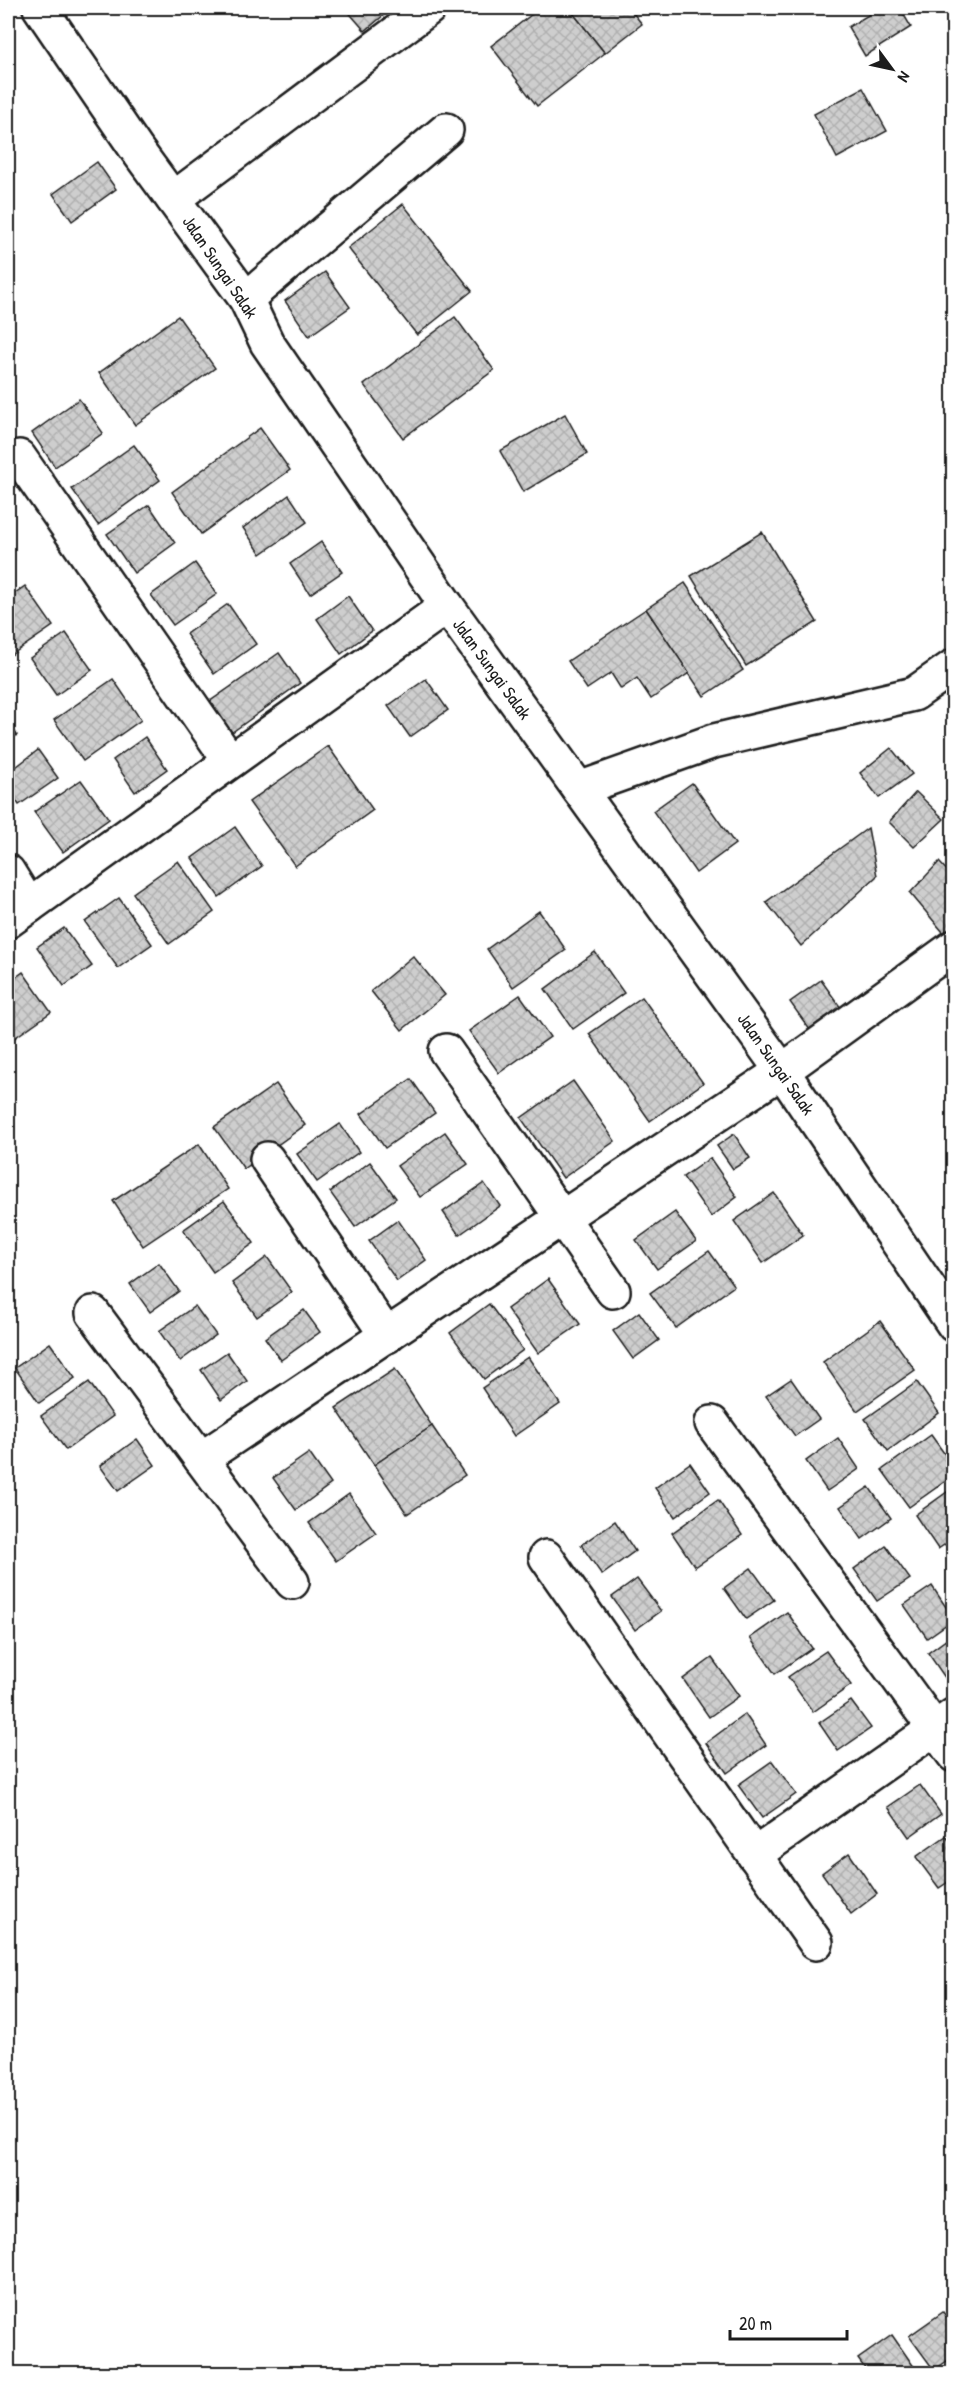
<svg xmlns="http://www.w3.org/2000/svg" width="961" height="2381" viewBox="0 0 961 2381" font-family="'Patrick Hand',sans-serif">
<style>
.building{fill:url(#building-cross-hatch);stroke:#1c1c1c;stroke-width:1.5}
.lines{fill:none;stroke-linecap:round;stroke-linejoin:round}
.street-casing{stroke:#1c1c1c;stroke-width:38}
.street{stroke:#fff;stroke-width:33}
.labels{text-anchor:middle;stroke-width:6;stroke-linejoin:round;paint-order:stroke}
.street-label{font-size:18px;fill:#1c1c1c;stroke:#fff}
</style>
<defs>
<pattern id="building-cross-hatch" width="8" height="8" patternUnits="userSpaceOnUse" patternTransform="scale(1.5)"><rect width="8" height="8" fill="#cecece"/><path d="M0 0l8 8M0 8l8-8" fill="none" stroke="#b0b0b0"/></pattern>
</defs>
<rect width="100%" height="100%" fill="#fff"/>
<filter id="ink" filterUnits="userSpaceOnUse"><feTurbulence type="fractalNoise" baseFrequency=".0167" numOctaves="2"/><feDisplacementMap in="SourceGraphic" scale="12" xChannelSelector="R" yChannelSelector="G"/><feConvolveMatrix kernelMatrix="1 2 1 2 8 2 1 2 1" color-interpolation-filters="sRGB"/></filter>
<g filter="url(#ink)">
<g class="building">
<path d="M345,8h47l-27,23z"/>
<path d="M540,8h29l36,45 -68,53 -46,-60z"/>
<path d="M569,8h60l13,16 -37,29z"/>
<path d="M880,8h20l11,19 -46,29 -17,-29z"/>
<path d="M863,88l24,43 -50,27 -23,-44z"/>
<path d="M97,162l19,27 -44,32 -19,-27z"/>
<path d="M403,204l69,87 -55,44 -69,-87z"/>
<path d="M325,272l25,35 -41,29 -24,-35z"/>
<path d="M178,316l37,52 -80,57 -36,-52z"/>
<path d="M455,317l39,53 -91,68 -39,-53z"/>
<path d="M79,399l24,34 -48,34 -23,-34z"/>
<path d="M565,414l22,40 -64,38 -23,-41z"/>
<path d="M260,428l30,42 -89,64 -29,-42z"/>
<path d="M134,445l26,35 -62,45 -26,-36z"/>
<path d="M289,495l18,27 -46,32 -18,-26z"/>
<path d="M149,505l26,38 -41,30 -27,-39z"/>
<path d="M762,532l55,90 -71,44 -55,-90z"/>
<path d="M321,542l21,30 -32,22 -20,-30z"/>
<path d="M195,563l22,31 -44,31 -22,-30z"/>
<path d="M685,583l58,87 -39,26 -58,-87z"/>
<path d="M25,586l28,40 -45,31v-59z"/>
<path d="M348,596l24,35 -31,23 -24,-35z"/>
<path d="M228,604l28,40 -42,30 -28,-40z"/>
<path d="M646,609l43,64 -38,26 -14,-21 -16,11 -10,-16 -24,16 -19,-28z"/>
<path d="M66,633l26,37 -36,25 -26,-37z"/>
<path d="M279,653l21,30 -69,50 -22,-31z"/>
<path d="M113,679l28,41 -58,41 -29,-41z"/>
<path d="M426,679l22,31 -38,27 -22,-31z"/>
<path d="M8,722l9,13 -9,7z"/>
<path d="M145,737l22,32 -32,23 -22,-32z"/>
<path d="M328,746l45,64 -78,56 -46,-64z"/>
<path d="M891,748l21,26 -33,24 -19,-25z"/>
<path d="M38,750l20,28 -39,27 -11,-17v-15z"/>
<path d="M81,780l28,39 -46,33 -29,-40z"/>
<path d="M692,783l43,61 -39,29 -43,-62z"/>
<path d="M916,792l28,27 -30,28 -25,-25z"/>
<path d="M235,827l27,39 -43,31 -27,-39z"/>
<path d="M868,828l9,48 -76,70 -35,-44z"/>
<path d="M178,861l36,51 -45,32 -36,-51z"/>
<path d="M939,862l15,16v56l-6,4 -38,-45z"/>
<path d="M119,898l33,46 -34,24 -33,-46z"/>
<path d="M539,911l27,39 -53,37 -26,-38z"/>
<path d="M64,928l28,38 -28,20 -27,-39z"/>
<path d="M595,952l29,41 -51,36 -28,-40z"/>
<path d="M413,956l32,39 -43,35 -31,-39z"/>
<path d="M23,972l28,40 -38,27 -5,-8v-48z"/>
<path d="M821,980l25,35 -31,22 -25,-35z"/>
<path d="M520,995l30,42 -51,36 -30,-42z"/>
<path d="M642,997l61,86 -53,38 -61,-87z"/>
<path d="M411,1079l24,34 -50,35 -24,-34z"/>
<path d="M573,1081l42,60 -52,37 -42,-60z"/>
<path d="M276,1084l29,41 -61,44 -30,-42z"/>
<path d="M340,1124l19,28 -42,30 -20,-28z"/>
<path d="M445,1132l23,32 -48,33 -23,-31z"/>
<path d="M734,1134l16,24 -17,11 -16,-23z"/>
<path d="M199,1144l29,45 -85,57 -30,-45z"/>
<path d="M710,1158l27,39 -26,20 -28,-40z"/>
<path d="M370,1162l26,36 -41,29 -25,-35z"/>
<path d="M484,1183l16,23 -41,29 -16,-23z"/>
<path d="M774,1193l29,42 -40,28 -29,-42z"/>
<path d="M224,1201l30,42 -41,29 -30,-42z"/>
<path d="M675,1212l21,29 -39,28 -21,-29z"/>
<path d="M398,1220l28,40 -29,21 -28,-40z"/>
<path d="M709,1251l25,35 -58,42 -26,-35z"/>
<path d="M267,1257l25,35 -35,25 -25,-34z"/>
<path d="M159,1263l20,28 -29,21 -20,-28z"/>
<path d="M548,1279l32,45 -42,29 -31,-44z"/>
<path d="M489,1304l34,46 -39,29 -34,-46z"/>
<path d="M195,1306l21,29 -36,26 -21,-30z"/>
<path d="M304,1310l16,22 -39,28 -16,-22z"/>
<path d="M639,1312l20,28 -26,19 -20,-28z"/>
<path d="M880,1321l35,49 -58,41 -34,-49z"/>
<path d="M50,1343l25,35 -36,25 -24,-35z"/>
<path d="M227,1352l20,29 -26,19 -20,-30z"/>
<path d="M528,1357l32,47 -46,32 -32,-48z"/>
<path d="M395,1369l37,57 -58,39 -38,-57z"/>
<path d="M791,1379l28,40 -24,17 -29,-40z"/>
<path d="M89,1382l24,34 -47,34 -25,-34z"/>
<path d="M917,1382l22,31 -51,38 -23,-32z"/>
<path d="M432,1426l33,49 -58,39 -33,-49z"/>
<path d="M931,1435l23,32v8l-45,32 -27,-37z"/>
<path d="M838,1438l21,31 -32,22 -21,-30z"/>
<path d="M137,1439l18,26 -37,26 -18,-25z"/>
<path d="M309,1453l22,31 -35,26 -23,-32z"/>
<path d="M690,1463l20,29 -35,25 -20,-29z"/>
<path d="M869,1487l22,31 -29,21 -22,-32z"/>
<path d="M954,1487v51l-16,11 -23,-34z"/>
<path d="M349,1494l27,39 -40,28 -27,-38z"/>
<path d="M718,1500l24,35 -47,32 -23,-34z"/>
<path d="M615,1521l20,30 -33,24 -21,-30z"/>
<path d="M886,1546l24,33 -33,22 -23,-32z"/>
<path d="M751,1568l23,32 -28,19 -22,-31z"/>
<path d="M637,1579l24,32 -26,19 -23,-33z"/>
<path d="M932,1586l22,33 -27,19 -23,-33z"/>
<path d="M787,1612l25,36 -37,26 -25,-36z"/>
<path d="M954,1634v44l-6,4 -20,-29z"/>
<path d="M826,1651l25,34 -38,27 -25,-35z"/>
<path d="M712,1658l27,38 -30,21 -26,-38z"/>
<path d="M851,1701l20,27 -33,23 -19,-28z"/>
<path d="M745,1714l21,31 -39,28 -21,-30z"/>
<path d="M772,1761l24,33 -34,24 -24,-33z"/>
<path d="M920,1785l21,29 -32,23 -21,-30z"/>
<path d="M946,1836l8,11v31l-15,10 -23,-31z"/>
<path d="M849,1853l28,41 -26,20 -29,-41z"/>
<path d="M943,2312l11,15v29l-20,14 -25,-34z"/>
<path d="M892,2335l27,39h-50l-11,-15z"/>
</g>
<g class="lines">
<g class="street-casing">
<g id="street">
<path d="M40,8l97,142 109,149 21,44 180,263 335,465 172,254"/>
<path d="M173,199l256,-191"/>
<path d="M246,299l200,-169"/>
<path d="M19,457l211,304"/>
<path d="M579,789l135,-48 200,-47 40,-28"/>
<path d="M8,872l21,34"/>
<path d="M8,921l439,-315"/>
<path d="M446,1051l167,240"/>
<path d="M267,1159l120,177"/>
<path d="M93,1313l199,269"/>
<path d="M712,1423l242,332"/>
<path d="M201,1459l581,-388 172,-124"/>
<path d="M546,1557l270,386"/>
<path d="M754,1855l200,-140"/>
</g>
</g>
<use href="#street" class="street"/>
</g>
</g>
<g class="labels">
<g class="street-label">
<text transform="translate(220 267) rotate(56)" y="6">Jalan Sungai Salak</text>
<text transform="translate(492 669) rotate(54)" y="6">Jalan Sungai Salak</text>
<text transform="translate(776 1064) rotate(55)" y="6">Jalan Sungai Salak</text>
</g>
</g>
<rect width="961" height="2381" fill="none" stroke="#fff" stroke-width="30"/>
<rect x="15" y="15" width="931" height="2351" fill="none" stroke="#1c1c1c" stroke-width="2" filter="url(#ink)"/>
<g transform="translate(892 69) rotate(123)" stroke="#ffffff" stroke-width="4.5" paint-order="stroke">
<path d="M0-4.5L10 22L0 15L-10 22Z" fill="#1c1c1c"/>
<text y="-9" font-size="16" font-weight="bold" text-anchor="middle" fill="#1c1c1c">N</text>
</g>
<path d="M730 2330v9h117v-9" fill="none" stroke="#1c1c1c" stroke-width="3"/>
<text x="739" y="2330" font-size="18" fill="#1c1c1c" stroke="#ffffff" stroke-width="4.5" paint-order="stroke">20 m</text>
</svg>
